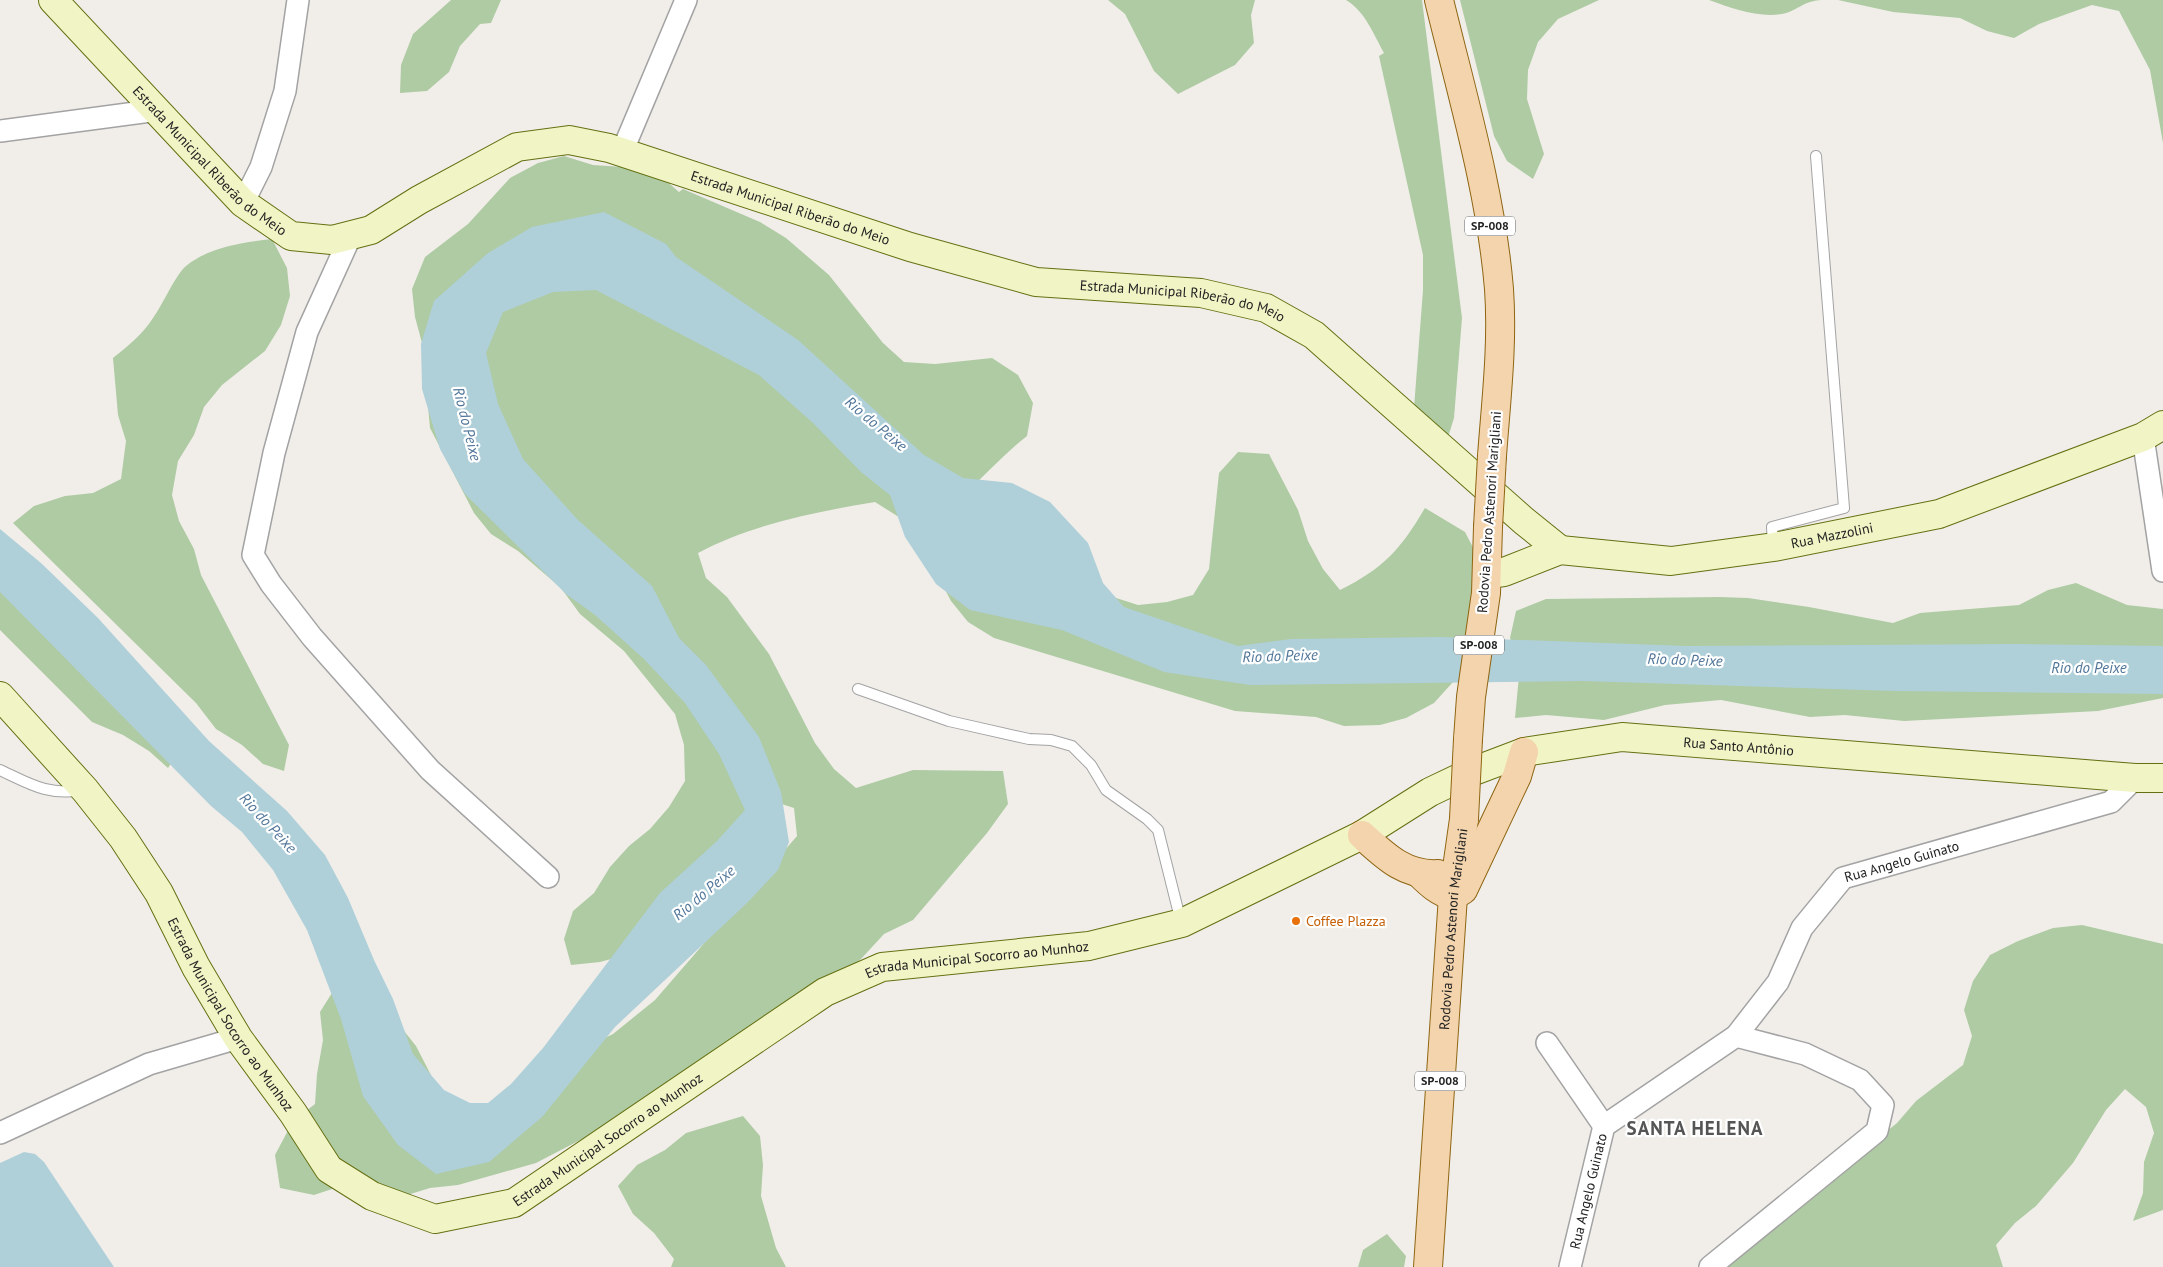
<svg xmlns="http://www.w3.org/2000/svg" width="2163" height="1267" viewBox="0 0 2163 1267" font-family="'PT Sans',sans-serif">
<style>
.forest{fill:#afcba3}
.water{fill:#afd0d9}
.lines{fill:none;stroke-linecap:round;stroke-linejoin:round}
.lane-casing{stroke:#a3a3a3;stroke-width:12}
.street-casing{stroke:#a3a3a3;stroke-width:24}
.secondary-casing{stroke:#657012;stroke-width:30}
.primary-casing{stroke:#8e6511;stroke-width:30}
.lane{stroke:#fff;stroke-width:10}
.street{stroke:#fff;stroke-width:21}
.secondary{stroke:#f1f4c5;stroke-width:28}
.primary{stroke:#f3d4ad;stroke-width:28}
.primary-bridge-casing{stroke:#8e6511;stroke-width:30;stroke-linecap:butt}
.primary-bridge{stroke:#f3d4ad;stroke-width:28}
.food-dot{fill:#e8710a;stroke:#fff;stroke-width:2}
.labels{text-anchor:middle;stroke-width:4.5;stroke-linejoin:round;paint-order:stroke}
.shield{fill:#fff;stroke:#646464;stroke-width:1}
.shield-label{font-size:12px;font-weight:bold;fill:#222}
.street-label{font-size:14px;fill:#222;stroke:#fff}
.food-label{font-size:14px;fill:#c56008;stroke:#fff;text-anchor:start}
.water-label{font-size:15px;font-style:italic;fill:#507599;stroke:#fff}
.district-label{font-size:19px;font-weight:bold;letter-spacing:1px;fill:#555;stroke:#fff}
</style>
<rect width="100%" height="100%" fill="#f1eeea"/>
<g class="forest">
<path d="M451,0h50l-10,23 -11,1 -20,22 -11,26 -22,19 -27,2 1,-28 12,-31z"/>
<path d="M1108,0h147l-4,15 3,28 -19,22 -57,29 -24,-23 -29,-57z"/>
<path d="M1346,0h76l40,318 -8,100 -9,29 -32,-26 10,-131v-35l-44,-199 5,-3c-10,-18 -19,-42 -38,-53z"/>
<path d="M1460,0h139l-41,19 -20,23 -10,28 -1,29 17,55 -11,25 -26,-18 -13,-25z"/>
<path d="M1709,0h113c-20,1 -26,12 -40,14 -24,4 -51,-6 -73,-14z"/>
<path d="M1838,0h325v143l-13,-73 -31,-59 -27,-6 -53,19 -25,14 -27,-7 -27,-13 -67,-6z"/>
<path d="M564,156l29,9 30,2 34,6 22,19 4,-3 77,33 26,16 43,37 54,68 21,19 31,2 57,-6 26,17 15,28 -6,33c-22,17 -40,38 -61,56l144,104 28,9 29,-3 26,-7 16,-26 10,-96 19,-21 31,2 29,56 10,31 15,28 17,21c44,-22 60,-40 85,-82l40,24 17,33 -2,31 -27,86 -19,21 -28,15 -26,7 -36,1 -28,-9 -81,-6 -241,-73 -26,-16 -17,-21 -32,-61 -17,-21 -27,-17c-60,10 -122,22 -177,51l8,25 21,19 42,57 46,89 19,26 22,19 57,-18 90,1 5,33 -21,29 -74,87 -29,14 -23,25 -127,101 -198,103 -78,22 -28,3 -26,8 -60,-11 -30,10 -34,-7 -5,-33 18,-34 22,-17 2,-30 6,-34 -3,-28 17,-27 28,-3 51,64 17,33 34,42 117,-73 29,-14 42,-34 142,-164 -3,-28 -28,-9 -140,156 -26,7 -29,3 -7,-26 9,-28 21,-18 16,-26 19,-21 21,-17 19,-22 16,-26 -1,-36 -9,-31 -51,-63 -44,-37 -19,-26 -43,-37 -27,-17 -17,-21 -44,-85 -8,-85 -7,-26 -3,-28 13,-32 43,-33 42,-46 28,-15z"/>
<path d="M272,239l15,29 3,28 -9,29 -16,26 -43,34 -18,22 -10,28 -16,26 -6,34 7,26 15,28 7,26 88,170 -5,26 -21,-7 -21,-19 -26,-16 -20,-26 -183,-180 21,-17 31,-10 28,-3 28,-14 5,-38 -8,-26 -5,-57c15,-12 30,-24 40,-40 9,-12 23,-44 33,-52 23,-19 58,-24 86,-27z"/>
<path d="M0,549l176,207 -8,12 -19,-17 -26,-16 -31,-13 -92,-92z"/>
<path d="M2076,583l51,22 36,4v89l-65,13 -194,10 -59,-6 -35,2 -89,-17 -56,5 -61,15 -58,-5 -31,3 5,-53 -10,-27 6,-27 30,-12 174,-2 28,1 61,9 84,16 27,-10 99,-8 29,-15z"/>
<path d="M2082,925l81,19v266l-30,11 10,-28 1,-31 10,-29 -8,-26 -21,-18 -19,21 -33,53 -37,43 -21,17 -19,22 7,22h-290l163,-127 21,-17 19,-22 47,-36 9,-29 -8,-26 9,-29 17,-26 28,-14 35,-13z"/>
<path d="M743,1116l17,20 3,29 -2,31 15,52 10,19h-115l3,-8 -20,-26 -21,-19 -15,-28 19,-21 28,-15 21,-17z"/>
<path d="M1387,1234l19,22 -2,11h-46l5,-17z"/>
</g>
<g class="water">
<path d="M604,212l62,32 10,13 122,83 126,115 39,23 49,5 38,19 38,41 15,40 21,24 114,39 53,-7 149,-2 246,9 331,-2 146,2v48l-267,-3 -313,-10 -333,4 -86,-13 -102,-42 -92,-20 -34,-26 -31,-47 -15,-42 -29,-23 -49,-50 -53,-47 -163,-85 -43,2 -50,20 -17,41 12,51 25,55 54,60 75,67 27,52 27,27 53,72 22,55 8,50 -11,28 -31,33 -132,124 -73,90 -53,45 -53,12 -38,-29 -35,-49 -22,-77 -34,-89 -34,-60 -31,-38 -31,-26 -211,-214v-63l41,34 57,55 111,123 78,70 38,44 23,43 26,62 19,39 20,55 31,36 26,13h18l23,-19 32,-36 117,-155 57,-52 28,-31 -26,-56 -34,-51 -41,-44 -49,-44 -29,-21 -101,-100 -25,-45 -18,-60 -1,-45 13,-43 54,-48 44,-26z"/>
<path d="M24,1152l11,2 9,8 70,105h-114v-104z"/>
</g>
<g class="lines">
<g class="lane-casing">
<g id="lane">
<path d="M1773,545l-1,-18 72,-19 -28,-352"/>
<path d="M858,689l91,32 80,18 22,1 21,6 19,19 15,25 41,29 11,11 23,92"/>
<path d="M0,770c30,14 48,26 82,20"/>
</g>
</g>
<g class="street-casing">
<g id="street">
<path d="M0,131l158,-21"/>
<path d="M622,152l64,-152"/>
<path d="M243,203l18,-36 24,-76 13,-91"/>
<path d="M351,235l-44,97 -33,121 -21,102 18,29 41,53 118,133 118,107"/>
<path d="M2143,437l20,134"/>
<path d="M1547,1043l57,83"/>
<path d="M0,1133l149,-69 89,-26"/>
<path id="s1" d="M1570,1267l34,-141 132,-90 42,-54 24,-54 41,-50 268,-76 24,-24"/>
<path d="M1710,1267l167,-136 6,-26 -23,-25 -55,-26 -69,-18"/>
</g>
</g>
<g class="secondary-casing">
<g id="secondary">
<path id="s2" d="M53,0l190,203 48,33 41,4 39,-10 48,-30 98,-53 52,-7 40,8 301,99 126,35 165,11 65,15 48,27 210,186 36,29"/>
<path id="s3" d="M1488,574l16,-2 56,-22 111,11 103,-14 165,-33 204,-77 20,-12"/>
<path id="s4" d="M0,696l85,94 38,48 36,55 37,74 42,71 55,75 36,56 43,27 63,23 79,-16 311,-211 57,-25 207,-21 93,-23 180,-88 68,-43 44,-21 50,-19 98,-15 513,41h28"/>
</g>
</g>
<g class="primary-casing">
<g id="primary">
<path d="M1439,0c23,95 52,192 60,289 4,55 -3,112 -7,167"/>
<path d="M1468,739l3,-42 15,-104 2,-66"/>
<path d="M1362,835c23,21 43,41 76,39"/>
<path d="M1420,874c10,10 19,18 33,22l10,-6 54,-114 7,-24"/>
<path id="s5" d="M1428,1267l25,-371 11,-77"/>
</g>
</g>
<use href="#lane" class="lane"/>
<use href="#street" class="street"/>
<use href="#secondary" class="secondary"/>
<use href="#primary" class="primary"/>
<g class="primary-bridge-casing">
<g id="primary-bridge">
<path d="M1488,527l4,-71"/>
<path d="M1464,819l4,-80"/>
</g>
</g>
<use href="#primary-bridge" class="primary-bridge"/>
</g>
<circle class="food-dot" cx="1296" cy="921" r="5"/>
<g class="labels">
<g class="shield">
<rect x="1465" y="216.5" width="50" height="19" rx="4"/>
<rect x="1454" y="635.5" width="50" height="19" rx="4"/>
<rect x="1415" y="1071.5" width="50" height="19" rx="4"/>
</g>
<g class="shield-label">
<text x="1490" y="230">SP-008</text>
<text x="1479" y="649">SP-008</text>
<text x="1440" y="1085">SP-008</text>
</g>
<g class="street-label">
<text dy="5" stroke="none"><textPath href="#s2" startOffset="225">Estrada Municipal Riberão do Meio</textPath></text>
<text dy="5" stroke="none"><textPath href="#s2" startOffset="870">Estrada Municipal Riberão do Meio</textPath></text>
<text dy="5" stroke="none"><textPath href="#s2" startOffset="1275">Estrada Municipal Riberão do Meio</textPath></text>
<text transform="translate(1489 512) rotate(-86)" y="5">Rodovia Pedro Astenori Marigliani</text>
<text dy="5" stroke="none"><textPath href="#s3" startOffset="351">Rua Mazzolini</textPath></text>
<text dy="5" stroke="none"><textPath href="#s4" startOffset="2118">Rua Santo Antônio</textPath></text>
<text dy="5" stroke="none"><textPath href="#s1" startOffset="558">Rua Angelo Guinato</textPath></text>
<text dy="5" stroke="none"><textPath href="#s5" startOffset="339">Rodovia Pedro Astenori Marigliani</textPath></text>
<text dy="5" stroke="none"><textPath href="#s4" startOffset="1310">Estrada Municipal Socorro ao Munhoz</textPath></text>
<text dy="5" stroke="none"><textPath href="#s4" startOffset="395">Estrada Municipal Socorro ao Munhoz</textPath></text>
<text dy="5" stroke="none"><textPath href="#s4" startOffset="890">Estrada Municipal Socorro ao Munhoz</textPath></text>
<text dy="5" stroke="none"><textPath href="#s1" startOffset="78">Rua Angelo Guinato</textPath></text>
</g>
<g class="food-label">
<text x="1306" y="926">Coffee Plazza</text>
</g>
<g class="water-label">
<text transform="translate(467 424) rotate(76)" y="5">Rio do Peixe</text>
<text transform="translate(876 424) rotate(40)" y="5">Rio do Peixe</text>
<text transform="translate(1280 656) rotate(-2)" y="5">Rio do Peixe</text>
<text transform="translate(1685 660) rotate(2)" y="5">Rio do Peixe</text>
<text x="2089" y="673">Rio do Peixe</text>
<text transform="translate(268 823) rotate(47)" y="5">Rio do Peixe</text>
<text transform="translate(704 893) rotate(-40)" y="5">Rio do Peixe</text>
</g>
<g class="district-label">
<text x="1695" y="1135">SANTA HELENA</text>
</g>
</g>
</svg>
